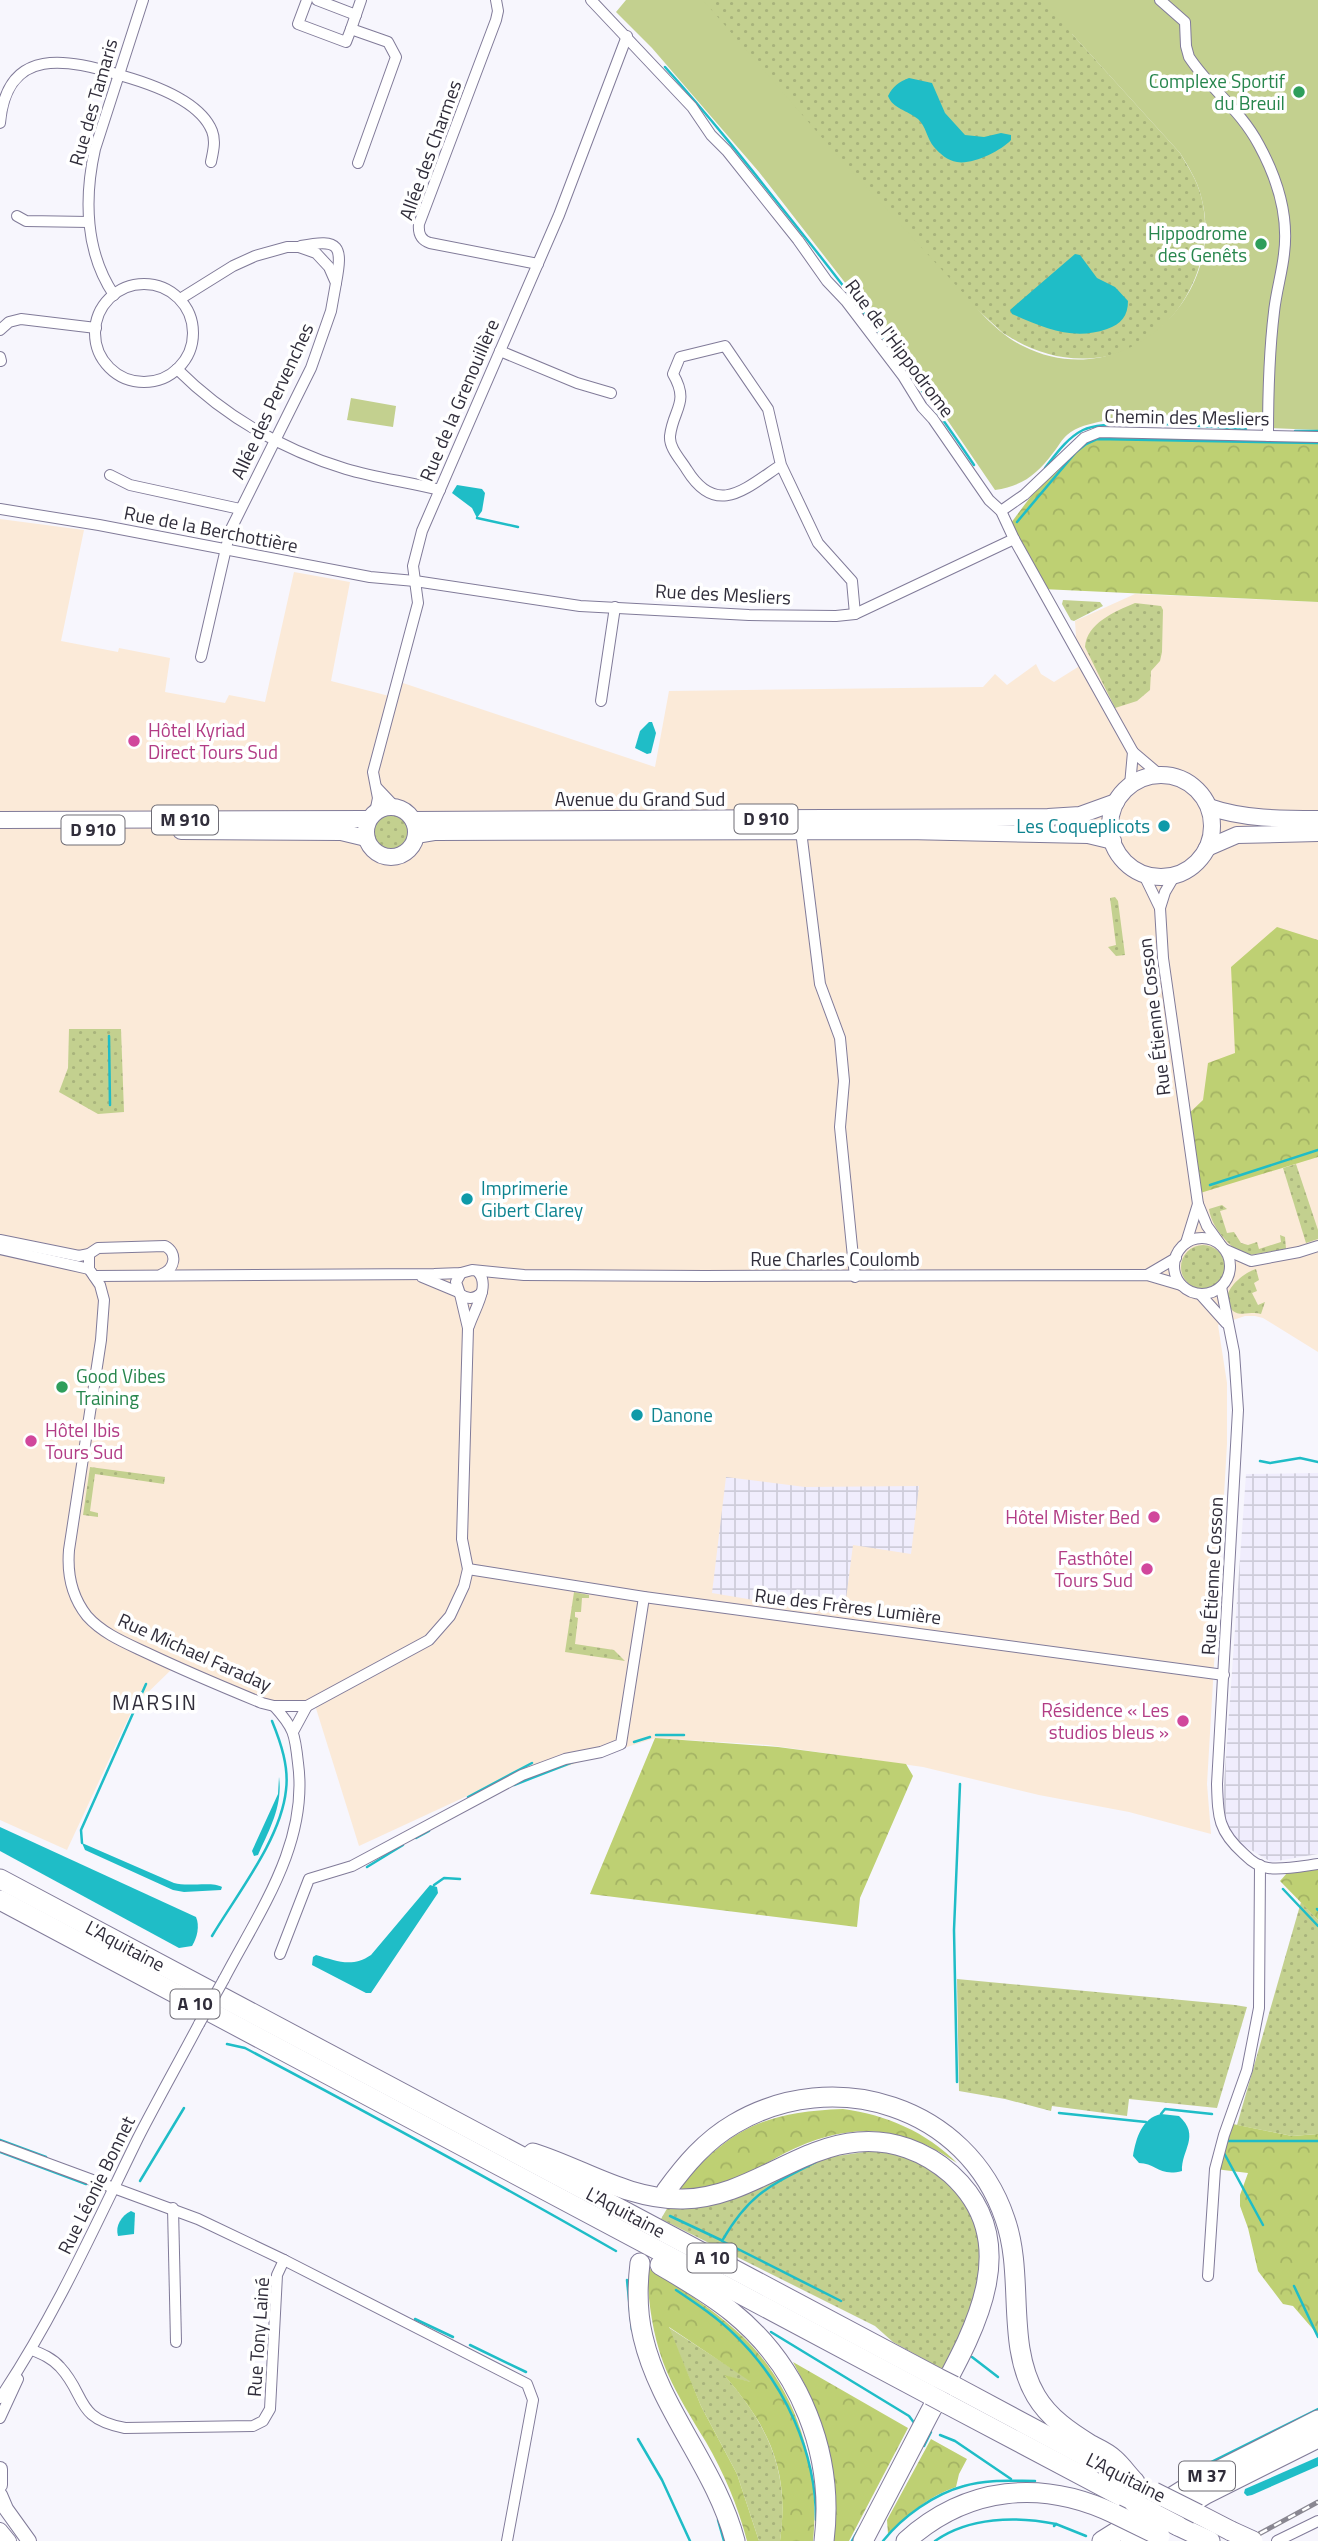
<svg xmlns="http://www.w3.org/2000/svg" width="1318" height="2541" viewBox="0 0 1318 2541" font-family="'Titillium Web',sans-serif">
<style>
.commercial{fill:#fbead8}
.industrial{fill:url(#industrial-grid)}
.grass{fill:url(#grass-dots)}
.forest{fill:url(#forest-crowns)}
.park{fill:#c3d08f}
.water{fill:#1fbdc7}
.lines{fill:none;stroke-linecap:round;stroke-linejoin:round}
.stream{stroke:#1fbdc7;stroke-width:2.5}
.street-casing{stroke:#817b99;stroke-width:12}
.secondary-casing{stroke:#817b99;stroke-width:16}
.primary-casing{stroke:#817b99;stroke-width:18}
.highway-casing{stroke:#817b99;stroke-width:21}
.street{stroke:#fff;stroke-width:10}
.secondary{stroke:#fff;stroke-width:14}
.primary{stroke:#fff;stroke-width:16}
.highway{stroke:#fff;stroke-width:19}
.rail-casing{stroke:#898791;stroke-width:5}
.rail{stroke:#fff;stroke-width:2.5;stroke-dasharray:8;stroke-linecap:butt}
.street-bridge-casing{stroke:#817b99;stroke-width:12;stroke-linecap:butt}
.highway-bridge-casing{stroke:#817b99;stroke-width:21;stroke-linecap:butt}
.street-bridge{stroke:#fff;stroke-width:10}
.highway-bridge{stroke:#fff;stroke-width:19}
.leisure-dot{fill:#2e9e5b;stroke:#fff;stroke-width:2.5}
.hotel-dot{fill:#d1479c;stroke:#fff;stroke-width:2.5}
.culture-dot{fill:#0f9aa8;stroke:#fff;stroke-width:2.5}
.labels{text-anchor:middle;stroke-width:7;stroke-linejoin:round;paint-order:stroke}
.shield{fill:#fff;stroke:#6e6c75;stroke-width:2}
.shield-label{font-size:18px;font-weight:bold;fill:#302d3a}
.leisure-label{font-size:19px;fill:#27864d;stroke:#fff;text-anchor:end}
.street-label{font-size:19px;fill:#302d3a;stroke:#fff}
.hotel-label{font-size:19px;fill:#b23c85;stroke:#fff;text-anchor:end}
.culture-label{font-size:19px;fill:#0d838f;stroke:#fff;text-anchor:start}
.neighbourhood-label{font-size:21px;letter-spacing:2px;fill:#302d3a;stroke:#fff}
</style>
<defs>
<pattern id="industrial-grid" width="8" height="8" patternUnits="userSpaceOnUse" patternTransform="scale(1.75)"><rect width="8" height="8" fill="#f0edfd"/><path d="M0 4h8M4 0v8" fill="none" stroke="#ceccda"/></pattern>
<pattern id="grass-dots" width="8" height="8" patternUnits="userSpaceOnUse" patternTransform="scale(1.75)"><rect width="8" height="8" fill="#c3d08f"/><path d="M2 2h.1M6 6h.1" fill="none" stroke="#a8b37c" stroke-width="1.8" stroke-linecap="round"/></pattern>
<pattern id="forest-crowns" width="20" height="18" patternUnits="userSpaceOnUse" patternTransform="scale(1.75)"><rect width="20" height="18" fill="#bed073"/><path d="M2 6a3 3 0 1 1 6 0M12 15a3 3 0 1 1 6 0" fill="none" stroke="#a4b364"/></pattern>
</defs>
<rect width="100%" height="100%" fill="#f7f6fd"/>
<path class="commercial" d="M0,519l84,11 -23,111 57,11 1,-4 51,10 -5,34 60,11 4,-8 36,7 29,-130 56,10 -19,99 62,16 4,-16 258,86 14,-76 314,-4 12,-13 12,11 29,-21 5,10 13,8 24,-15 -3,-46 60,-27 183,8v750l-55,-34 -8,-2h-10l-27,9 9,58v61l-20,340 4,50 -82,-22 -90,-17 -116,-28 -155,-22 -113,-7 -140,45 -35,7 -121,56 -45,-144 -40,4 -99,-40 -41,40 -67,144 -67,-30z"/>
<g class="industrial">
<path d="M1318,1473v381l-47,8 -38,-23 -11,-27 24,-338z"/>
<path d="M726,1477l79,10 114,-1 -8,68 -58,-9 -9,70 -132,-22z"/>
</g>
<g class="grass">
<path d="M640,0h436l-4,34 108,119c8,14 17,27 21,43 19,71 -31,156 -107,162 -34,3 -63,-7 -91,-25z"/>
<path d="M1063,600l37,2 3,4 -29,15 -3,-1 -9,-16z"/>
<path d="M1135,603l26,3 2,4 -1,42 -2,9 -9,10 -1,19 -13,11 -22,7 -30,-61c2,-24 29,-35 50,-44z"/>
<circle cx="391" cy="833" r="18"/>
<path d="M1115,897l3,4 7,54 -9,1 -8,-9 8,-2 -6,-47z"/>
<path d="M69,1029h52l3,83 -26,2 -39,-22 9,-24z"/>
<path d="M1296,1164l22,66v9l-12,4 -23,-75z"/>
<path d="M1222,1205l5,4 -7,2 7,22 7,-1 7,11 7,2 9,-3 2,7 22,-7 -1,-7 5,2 1,12 -42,7c-16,-12 -32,-27 -35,-47z"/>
<circle cx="1203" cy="1267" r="22"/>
<path d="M1256,1269l3,11 -5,3 3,8 -5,2 6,12 7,-3 -4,12c-9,-3 -21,3 -28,-3 -18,-15 9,-38 23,-42z"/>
<path d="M90,1467l75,10 -1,7 -69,-10 -5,37 8,2v4l-15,-2z"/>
<path d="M574,1592l15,3v3h-7l-1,14h-6v5l3,1 -3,26 39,6 11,11 -60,-9z"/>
<path d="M1301,1902l17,18v214l-26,2 -55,-11z"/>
<path d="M957,1979l278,26 12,2 -30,101 -88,-9 -2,17 -75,-10 -1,5 -46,-12 -46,-8z"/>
<path d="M874,2146l56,17 43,46 12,69 -38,94 -54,-30 -18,-16 -214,-107 8,-14 161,-48 41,-6z"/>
<path d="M668,2327l86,56 -29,-7c44,51 65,96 55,165h-21l-22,-67 -36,-68z"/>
</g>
<g class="forest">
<path d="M1099,432l219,5v165l-276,-13 -34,-62 38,-51z"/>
<path d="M1277,927l41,13v217l-121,37 -13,-76 19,-18 5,-37 27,-10 -4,-86z"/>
<path d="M655,1738l123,9 128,17 7,12 -53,122 -3,29 -267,-33z"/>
<path d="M1318,1869v51l-38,-39 8,-9z"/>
<path d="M843,2109c44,6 83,23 114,54 -58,-40 -110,-41 -172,-10 -23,12 -47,29 -73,35 -12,3 -25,3 -37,4 53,-62 86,-80 168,-83z"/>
<path d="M1228,2123l64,13 26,-2v201l-25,-29 -10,-2 -25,-33 -10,-43 -8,-22v-11l8,-22 -33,-4z"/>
<path d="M647,2267c33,21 66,42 95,69 54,51 79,132 71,205h-33c10,-71 -11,-114 -56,-166l27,7 -82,-55 32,79 36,68 22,67h-12c-9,-35 -23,-68 -41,-99 -14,-23 -28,-45 -39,-70 -14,-33 -19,-69 -20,-105z"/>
<path d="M793,2362l115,66 -59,113h-15c0,-33 1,-66 -7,-98 -7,-29 -20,-55 -34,-81z"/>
<path d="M931,2439l36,20 -8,15 -3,13c-27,9 -48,27 -68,47l-1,-14z"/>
</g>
<g class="park">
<path d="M626,0h77l133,154 149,163c11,11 23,22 38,29 98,50 206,-47 178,-150 -4,-16 -13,-30 -21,-43l-139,-153h277v430l-215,-9c-13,3 -26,5 -36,14 -5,4 -9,12 -14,18 -16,21 -30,33 -58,37l-79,-116 -157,-202 -107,-124 -36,-36z"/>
<path d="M351,398l45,8 -3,21 -46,-7z"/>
</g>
<g class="water">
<path d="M909,78l23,5 13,30 20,22 19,2 17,-4 10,2v5c-10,11 -39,25 -54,22 -9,-1 -18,-9 -23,-15 -7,-8 -8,-21 -16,-28 -11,-9 -25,-10 -30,-23 5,-10 11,-14 21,-18z"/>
<path d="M1075,254l5,1 17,23 18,9 13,14c0,15 -7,23 -21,28 -34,12 -63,-1 -95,-15l-2,-4z"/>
<path d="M457,485l25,4 3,4 -3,18 -5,7 -5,-10 -20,-15z"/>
<path d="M649,722h3l4,11 -5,20 -4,1 -12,-6 5,-17z"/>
<path d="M279,1777c4,29 -10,53 -21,78l-4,1 -2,-5 26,-57z"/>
<path d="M0,1827l196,90c4,9 1,21 -4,29l-13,2 -179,-97z"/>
<path d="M82,1843l92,40c14,4 39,-2 48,4l-1,3 -37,2 -11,-2 -88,-40z"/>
<path d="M430,1885l7,2 1,6 -67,100h-5l-54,-28 1,-8 3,-2c21,6 36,13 55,0z"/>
<path d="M1161,2114l18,2c22,20 2,34 3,55 -23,6 -26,-8 -43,-8l-6,-7c3,-18 9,-38 28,-42z"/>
<path d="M131,2211l4,2 -1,21 -16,2c-3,-10 3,-20 13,-25z"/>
<path d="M1318,2457v9l-66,29 -5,1 -3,-3 1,-4z"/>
</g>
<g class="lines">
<g class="stream">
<path d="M665,67c55,61 104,125 155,189 53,68 106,137 154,209"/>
<path d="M1295,431h23"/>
<path d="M1045,468c11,-14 22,-30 38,-38 27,-13 128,-3 163,-1"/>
<path d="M477,518l41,9"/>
<path d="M1017,522l59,-70 10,-8 11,-5 221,4"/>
<path d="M109,1036l1,69"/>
<path d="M1210,1185l108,-35"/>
<path d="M1260,1461l10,2 30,-5 18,4"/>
<path d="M656,1735h28"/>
<path d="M634,1742l16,-5"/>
<path d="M514,1785l59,-23"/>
<path d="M468,1797l64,-34"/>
<path d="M416,1838l13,-7"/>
<path d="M82,1843l-1,-13 65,-146"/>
<path d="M367,1867l36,-22"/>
<path d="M434,1885l10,-7 16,1"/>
<path d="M1283,1889l35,37"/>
<path d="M1317,1909l1,1"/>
<path d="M212,1936c25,-42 69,-97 74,-146 3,-23 -5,-47 -14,-69"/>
<path d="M227,2044l18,4c125,66 249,133 371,203"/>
<path d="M957,2082l-3,-152 6,-146"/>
<path d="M1059,2113l87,9"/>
<path d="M1161,2114l4,-5 47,5"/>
<path d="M0,2140l46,17"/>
<path d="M1227,2141h91"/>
<path d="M0,2152l86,32"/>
<path d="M1224,2153l39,72"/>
<path d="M816,2162c-47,24 -67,32 -94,79l119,60"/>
<path d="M140,2181l44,-73"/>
<path d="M670,2216l51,24"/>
<path d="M627,2280l5,50"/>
<path d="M1294,2286l24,51"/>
<path d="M676,2290c21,14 42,28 60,46 49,48 80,116 80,184"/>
<path d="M415,2319l38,18"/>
<path d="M771,2332l138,84 6,8"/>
<path d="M470,2345l56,27"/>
<path d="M972,2357l26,20"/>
<path d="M940,2435l15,6 56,38"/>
<path d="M638,2439l24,41 28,61"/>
<path d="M924,2446l7,-14"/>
<path d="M1199,2468l119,-59"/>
<path d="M718,2520l6,21"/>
<path d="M1054,2526l2,-2 30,12"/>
<path d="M852,2541l7,-12"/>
<path d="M883,2541c19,-24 51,-47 81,-55 23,-7 48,-5 71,-5"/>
<path d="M935,2541c34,-24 81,-25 121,-17"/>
</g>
<g class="street-casing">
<g id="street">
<path d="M307,0l-9,24 48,18 5,-13"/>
<path d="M317,0l39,15"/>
<path d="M496,0l2,11 -2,9 -77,204c-1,10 2,16 11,19l108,21"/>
<path d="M591,0l101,107 19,28 16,16 71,89 29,41 19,20 57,75 19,31 11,12 56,81 12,11 13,28 119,213 27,23"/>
<path d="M1160,0l25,22 1,24 3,11c21,32 51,52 70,88 18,33 30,71 25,109 -2,19 -8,38 -10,58 -5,41 -6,82 -6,124"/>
<path d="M0,123c7,-78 68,-64 123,-47 28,8 77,25 89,55 4,10 1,21 -1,31"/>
<path d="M358,163l38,-106 -8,-15 -37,-13 10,-29"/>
<path d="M17,216l9,5 63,1"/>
<path d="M301,246c39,-8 42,0 35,37"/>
<circle cx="144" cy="333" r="49"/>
<path d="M114,295c-29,-43 -30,-97 -19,-146l48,-149"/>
<path d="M180,299l53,-33 22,-10 32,-9h12l17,6 13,14 7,16 -5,28 -20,57 -81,163 -29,126"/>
<path d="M0,330l9,-8 12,-3 75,9"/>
<path d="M500,351l77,32 34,10"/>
<path d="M0,357l1,4"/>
<path d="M177,369c48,48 104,80 169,100 30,9 63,13 94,21"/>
<path d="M781,465c-35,23 -64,53 -94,5 -6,-10 -18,-22 -17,-34 3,-27 20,-33 3,-62l7,-17 45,-11 43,63 13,56 37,78 34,38 3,33"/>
<path d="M110,475l20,10 110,24"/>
<path d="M0,509l99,16 271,52 45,4 165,25 169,9 87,1 19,-2 159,-75"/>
<path d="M1001,511l23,-16 60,-57 15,-6 219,5"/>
<path d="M601,701l14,-94"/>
<path d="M1130,785l3,-33"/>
<path d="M377,788l19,20"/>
<path d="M375,813l3,-15 -5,-26 45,-169 -5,-37 9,-35 137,-316 68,-179"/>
<path d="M801,831l19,153 20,54 4,43 -4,46 15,150"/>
<path d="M1143,873l17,35"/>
<path d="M1175,875l-10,17 -5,16 3,50 35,246 9,22 13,18"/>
<circle cx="1202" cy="1266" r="28"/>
<path d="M0,1240l79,16 10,-2 9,-6 67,-2c13,7 10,23 -3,28"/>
<path d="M1186,1243l12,-39"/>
<path d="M0,1249l89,20"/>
<path d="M1226,1250l25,11 48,-9 19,-6"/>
<path d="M89,1254v15l11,16 4,15 -3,40 -32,210c-2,24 3,47 18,66 16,18 39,27 60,37 38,18 76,34 115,50l12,3h33l122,-66 21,-24 14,-30 4,-17 -6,-30 6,-211 -8,-34"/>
<path d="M461,1273l-5,9 4,12c8,6 16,5 22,-2"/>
<path d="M1147,1275l29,-17"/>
<path d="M94,1276l340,-2 27,-1 11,-3 52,5 181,1 442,-1 34,10"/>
<path d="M422,1277l36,15"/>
<path d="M1221,1287l13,65 4,58 -21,374c1,33 1,47 27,70 6,6 15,13 24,14 15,2 35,-2 50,-4"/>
<path d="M1200,1294l26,29"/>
<path d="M469,1326c5,-16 22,-41 9,-54"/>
<path d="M468,1569l176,28 580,78"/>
<path d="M294,1730l13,-24"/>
<path d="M280,1954l29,-75 43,-13 170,-91 43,-16 36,-7 20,-8 23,-147"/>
<path d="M224,1979c35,-67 85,-136 74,-216 -3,-29 -4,-35 -24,-57"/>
<path d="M0,2146l198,73 86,41 243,124 6,16 -26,141"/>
<path d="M173,2208l3,134"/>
<path d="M1208,2276l7,-107 9,-34 23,-65 12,-62 1,-143"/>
<path d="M32,2350c10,4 20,8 28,17 27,29 14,51 65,61l128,-2 10,-5 7,-12 7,-134 7,-15"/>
<path d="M0,2398c55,-82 95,-172 138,-260 20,-39 41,-76 61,-114"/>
<path d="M0,2418l18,-39"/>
<path d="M1277,2541l41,-20"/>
</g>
</g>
<g class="secondary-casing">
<g id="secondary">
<path d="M0,2469v16"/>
<path d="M0,2495l6,14 23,32"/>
<path d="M0,2530l9,11"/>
</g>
</g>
<g class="primary-casing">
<g id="primary">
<circle cx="1161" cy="826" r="51"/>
<circle cx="391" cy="832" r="25"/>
<path d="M1209,807c34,12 73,12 109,12"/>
<path d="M0,820l369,-1"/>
<path d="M413,820l635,-3 32,-2 36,-13"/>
<path d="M181,831l160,1 25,6"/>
<path d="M416,835l18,-3 473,-1 181,4 25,6"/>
<path d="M1207,848l30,-13 81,-2"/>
</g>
</g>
<g class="highway-casing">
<g id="highway">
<path id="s1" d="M0,1879l938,499"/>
<path d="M0,1900l930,495"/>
<path d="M533,2153c51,16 95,47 150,46 65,-1 113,-52 175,-57 34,-3 67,9 93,32 79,72 17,167 -22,240 -22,43 -44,85 -66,127"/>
<path d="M666,2191c19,-26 39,-50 68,-67 100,-59 233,-18 271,95 20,57 0,124 31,177 13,22 34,36 55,49 8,4 17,8 23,14 8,7 14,16 21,23"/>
<path d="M640,2263c-3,25 -3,49 3,74 17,73 73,131 92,204"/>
<path d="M660,2265c25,15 50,29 72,47 68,55 103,142 92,229"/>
<path d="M954,2386l144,77"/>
<path d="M945,2403l189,100"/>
<path d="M1198,2514l33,17"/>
<path d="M1178,2526l32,15"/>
<path d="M906,2541c61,-55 136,-62 209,-27"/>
<path d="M1102,2541l94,-59 122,-62"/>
<path d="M1130,2541l76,-47 112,-56"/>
</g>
</g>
<use href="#street" class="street"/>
<use href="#secondary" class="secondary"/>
<use href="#primary" class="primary"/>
<use href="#highway" class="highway"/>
<g class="rail-casing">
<path id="rail" d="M1246,2541l72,-39"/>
</g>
<use href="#rail" class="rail"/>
<g class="street-bridge-casing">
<path id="street-bridge" d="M199,2024l25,-45"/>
</g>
<g class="highway-bridge-casing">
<g id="highway-bridge">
<path d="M938,2378l16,8"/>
<path d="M930,2395l15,8"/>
<path d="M1154,2492l44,22"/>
<path d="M1134,2503l44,23"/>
<path d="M1115,2514l45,22"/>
<path d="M1231,2531l22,10"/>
</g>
</g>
<use href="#street-bridge" class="street-bridge"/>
<use href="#highway-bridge" class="highway-bridge"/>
</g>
<g class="leisure-dot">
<circle cx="1299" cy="92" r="7"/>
<circle cx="1261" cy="244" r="7"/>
<circle cx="62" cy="1387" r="7"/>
</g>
<g class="hotel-dot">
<circle cx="134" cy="741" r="7"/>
<circle cx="31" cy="1441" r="7"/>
<circle cx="1154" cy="1517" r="7"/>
<circle cx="1147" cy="1569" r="7"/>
<circle cx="1183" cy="1721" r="7"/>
</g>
<g class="culture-dot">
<circle cx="1164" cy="826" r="7"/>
<circle cx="467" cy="1199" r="7"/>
<circle cx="637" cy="1415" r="7"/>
</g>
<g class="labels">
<g class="shield">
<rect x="734.5" y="804.5" width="63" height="29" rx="5"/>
<rect x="152" y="805.5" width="66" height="29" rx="5"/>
<rect x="61.5" y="815.5" width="63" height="29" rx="5"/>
<rect x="170.5" y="1989.5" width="49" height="29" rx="5"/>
<rect x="687.5" y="2243.5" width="49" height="29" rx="5"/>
<rect x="1179" y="2461.5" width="56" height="29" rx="5"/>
</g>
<g class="shield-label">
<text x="766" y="825">D 910</text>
<text x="185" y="826">M 910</text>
<text x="93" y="836">D 910</text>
<text x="195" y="2010">A 10</text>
<text x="712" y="2264">A 10</text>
<text x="1207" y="2482">M 37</text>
</g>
<g class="leisure-label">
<text x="1285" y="88">Complexe Sportif<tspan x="1285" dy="22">du Breuil</tspan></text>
<text x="1247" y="240">Hippodrome<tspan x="1247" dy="22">des Genêts</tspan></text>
<text x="76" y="1383" text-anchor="start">Good Vibes<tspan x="76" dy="22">Training</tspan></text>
</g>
<g class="street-label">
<text transform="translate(93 102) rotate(-74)" y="7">Rue des Tamaris</text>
<text transform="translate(430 150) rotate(-70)" y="7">Allée des Charmes</text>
<text transform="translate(900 348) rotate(53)" y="7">Rue de l'Hippodrome</text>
<text transform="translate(459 400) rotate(-67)" y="7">Rue de la Grenouillère</text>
<text transform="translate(272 401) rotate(-65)" y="7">Allée des Pervenches</text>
<text transform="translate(1187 417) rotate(1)" y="7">Chemin des Mesliers</text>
<text transform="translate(211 529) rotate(11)" y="7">Rue de la Berchottière</text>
<text transform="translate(723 594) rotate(3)" y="7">Rue des Mesliers</text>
<text x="640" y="806">Avenue du Grand Sud</text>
<text transform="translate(1154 1017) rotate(-97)" y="7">Rue Étienne Cosson</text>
<text x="835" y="1266">Rue Charles Coulomb</text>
<text transform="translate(1212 1576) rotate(-87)" y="7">Rue Étienne Cosson</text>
<text transform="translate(848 1606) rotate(7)" y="7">Rue des Frères Lumière</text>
<text transform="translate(195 1652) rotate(24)" y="7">Rue Michael Faraday</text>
<text dy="7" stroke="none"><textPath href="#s1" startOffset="142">L'Aquitaine</textPath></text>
<text transform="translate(96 2185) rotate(-64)" y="7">Rue Léonie Bonnet</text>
<text dy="7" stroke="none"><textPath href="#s1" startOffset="709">L'Aquitaine</textPath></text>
<text transform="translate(258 2337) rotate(-86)" y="7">Rue Tony Lainé</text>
<text transform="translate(1126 2477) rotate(27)" y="7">L'Aquitaine</text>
</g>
<g class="hotel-label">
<text x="148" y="737" text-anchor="start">Hôtel Kyriad<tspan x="148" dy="22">Direct Tours Sud</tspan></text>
<text x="45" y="1437" text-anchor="start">Hôtel Ibis<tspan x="45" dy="22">Tours Sud</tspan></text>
<text x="1140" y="1524">Hôtel Mister Bed</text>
<text x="1133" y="1565">Fasthôtel<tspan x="1133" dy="22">Tours Sud</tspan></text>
<text x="1169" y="1717">Résidence « Les<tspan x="1169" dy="22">studios bleus »</tspan></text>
</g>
<g class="culture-label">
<text x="1150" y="833" text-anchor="end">Les Coqueplicots</text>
<text x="481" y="1195">Imprimerie<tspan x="481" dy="22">Gibert Clarey</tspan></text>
<text x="651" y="1422">Danone</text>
</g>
<g class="neighbourhood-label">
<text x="155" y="1710">MARSIN</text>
</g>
</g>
</svg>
